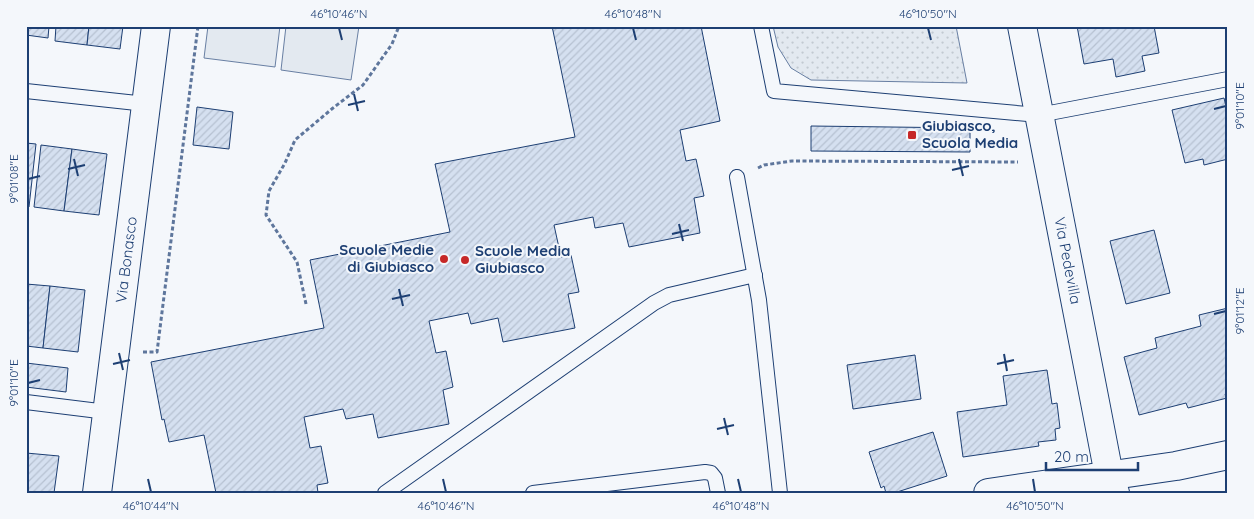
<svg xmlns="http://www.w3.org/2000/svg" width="1254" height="519" viewBox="0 0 1254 519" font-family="Quicksand,sans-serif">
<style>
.grass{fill:url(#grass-dots);stroke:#687fa3}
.pitch{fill:#e3e9f0;stroke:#687fa3}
.building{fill:url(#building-hatch);stroke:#1d3f73}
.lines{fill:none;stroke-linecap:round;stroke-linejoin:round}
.service-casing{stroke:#1d3f73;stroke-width:16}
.minor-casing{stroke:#1d3f73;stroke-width:30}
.path{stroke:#5e769c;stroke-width:3;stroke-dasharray:4 2.5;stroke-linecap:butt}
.service{stroke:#f4f7fb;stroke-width:14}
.minor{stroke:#f4f7fb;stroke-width:28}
.ticks{fill:none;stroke:#1d3f73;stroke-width:2}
.poi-dot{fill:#c62828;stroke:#f4f7fb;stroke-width:2}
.labels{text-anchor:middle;stroke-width:4;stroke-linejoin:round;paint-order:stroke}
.poi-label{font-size:15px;font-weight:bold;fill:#1d3f73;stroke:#f4f7fb;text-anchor:start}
.street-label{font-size:15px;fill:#1d3f73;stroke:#f4f7fb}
.neatline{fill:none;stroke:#1d3f73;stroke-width:2}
.ticks-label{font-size:12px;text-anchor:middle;fill:#1d3f73}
</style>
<defs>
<pattern id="grass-dots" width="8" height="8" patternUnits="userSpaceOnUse" patternTransform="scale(1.25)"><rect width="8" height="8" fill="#e3e9f0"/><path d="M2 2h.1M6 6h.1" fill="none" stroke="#c2c9d1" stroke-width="1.8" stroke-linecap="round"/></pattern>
<pattern id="building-hatch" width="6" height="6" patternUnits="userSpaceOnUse" patternTransform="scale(1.25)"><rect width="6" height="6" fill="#d5e0f0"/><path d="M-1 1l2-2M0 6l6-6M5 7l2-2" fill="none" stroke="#b6c1d1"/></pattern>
</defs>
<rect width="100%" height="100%" fill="#f4f7fb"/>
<path class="grass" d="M773,26h183l11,57 -156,-3 -20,-12 -13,-21z"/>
<g class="pitch">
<path d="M208,26h72l-5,41 -71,-9z"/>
<path d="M286,26h73l-8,54 -70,-10z"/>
</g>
<g class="building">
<path d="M26,26h23l-1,12 -22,-3z"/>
<path d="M56,26h33l-2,19 -32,-4z"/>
<path d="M89,26h34l-3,23 -33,-4z"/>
<path d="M552,26h149l19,95 -40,9 6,31 10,-2 8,37 -10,2 6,35 -71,14 -6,-24 -28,5 -2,-11 -39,8 7,32 10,-2 8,37 -11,2 7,34 -72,14 -5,-24 -27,6 -3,-11 -39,8 7,32 10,-2 7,36 -10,3 6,34 -71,14 -5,-24 -27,5 -3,-10 -39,8 6,31 11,-2 7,37 -11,2 1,8h-102l-12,-58 -35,7 -5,-23 -2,1 -11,-58 173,-34 -14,-68 140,-28 -15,-68 140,-27z"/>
<path d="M1077,26h77l5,27 -17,3 3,15 -29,6 -3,-18 -29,5z"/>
<path d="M1224,98l4,17v44l-24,6 -1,-6 -18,4 -13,-53z"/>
<path d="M197,107l36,5 -4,37 -36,-4z"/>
<path d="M811,126l159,2v24l-159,-1z"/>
<path d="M26,143l10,1 -7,63 -3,-1z"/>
<path d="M41,145l31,4 -8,62 -30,-4z"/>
<path d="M72,149l35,5 -8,61 -35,-4z"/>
<path d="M1154,230l16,63 -44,11 -16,-63z"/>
<path d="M26,284l24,2 -7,62 -17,-2z"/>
<path d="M50,286l35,4 -7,62 -35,-4z"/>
<path d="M1228,308v85l-3,1 2,4 -39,10 -2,-5 -47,12 -15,-58 33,-9 -2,-10 46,-12 -2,-11z"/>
<path d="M915,355l6,44 -68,10 -6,-44z"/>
<path d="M26,363l42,5 -2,24 -40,-5z"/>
<path d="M1047,370l5,34 5,-1 3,25 -5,1 1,11 -18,2 1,4 -76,11 -6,-45 50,-7 -4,-29z"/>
<path d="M933,432l14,44 -53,17h-8l-2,-7 -3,2 -12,-36z"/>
<path d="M26,453l33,3 -5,37h-28z"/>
</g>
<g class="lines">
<g class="service-casing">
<g id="service">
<path d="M761,26l13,65 265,24 189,-36"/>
<path d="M26,91l120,13"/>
<path d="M737,177l22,123 21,193"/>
<path d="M26,402l81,10"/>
<path d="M385,493l269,-190 15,-8 86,-20"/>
<path d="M533,493l172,-21 6,1 4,5 3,15"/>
</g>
</g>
<g class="minor-casing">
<g id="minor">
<path id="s1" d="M1022,26l73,376 14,73 6,18"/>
<path id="s2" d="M97,493l59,-467"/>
<path d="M988,493l188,-27 52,-11"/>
</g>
</g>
<g class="path">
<path d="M758,168l6,-3 28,-4 226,1"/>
<path d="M306,304l-9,-42 -31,-47 3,-24 16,-28 10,-23 38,-32 30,-23 29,-41 7,-18"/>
<path d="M143,352h14l41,-326"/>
</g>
<use href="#service" class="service"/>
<use href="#minor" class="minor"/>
</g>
<path class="ticks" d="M339,28l3,12M633,28l3,12M928,28l3,12M354,94l4,17M348,105l17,-4M1214,109l12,-3M74,159l4,17M959,159l4,17M68,169l17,-4M952,170l17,-4M28,179l12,-3M679,224l4,17M672,234l17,-4M399,289l4,17M392,299l18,-4M1214,314l12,-3M119,353l4,17M1004,354l3,17M113,364l17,-4M997,364l17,-4M28,383l12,-3M724,418l4,17M717,429l17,-4M148,479l3,13M443,479l3,13M738,479l3,13M1033,479l2,13"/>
<g class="poi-dot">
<rect x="907" y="130" width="10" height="10" rx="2.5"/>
<circle cx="444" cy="259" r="5"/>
<circle cx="465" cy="260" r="5"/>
</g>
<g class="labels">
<g class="poi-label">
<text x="922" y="131">Giubiasco,<tspan x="922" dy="17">Scuola Media</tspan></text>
<text x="434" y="255" text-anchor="end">Scuole Medie<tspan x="434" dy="17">di Giubiasco</tspan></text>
<text x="475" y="256">Scuole Media<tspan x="475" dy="17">Giubiasco</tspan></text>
</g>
<g class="street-label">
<text dy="5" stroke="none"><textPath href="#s2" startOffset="235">Via Bonasco</textPath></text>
<text dy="5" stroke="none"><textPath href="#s1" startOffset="239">Via Pedevilla</textPath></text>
</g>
</g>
<rect width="1254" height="519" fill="none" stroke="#f4f7fb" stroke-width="55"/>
<path d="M1046 462v8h92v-8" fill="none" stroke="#1d3f73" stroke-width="2.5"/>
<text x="1054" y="462" font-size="15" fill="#1d3f73" stroke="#f4f7fb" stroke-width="4" paint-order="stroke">20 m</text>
<rect x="28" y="28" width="1198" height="464" class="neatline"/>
<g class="ticks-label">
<text x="339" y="18">46°10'46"N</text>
<text x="633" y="18">46°10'48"N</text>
<text x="928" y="18">46°10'50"N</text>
<text transform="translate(1240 106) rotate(-90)" y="4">9°01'10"E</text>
<text transform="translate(14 179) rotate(-90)" y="4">9°01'08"E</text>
<text transform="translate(1240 311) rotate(-90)" y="4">9°01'12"E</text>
<text transform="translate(14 383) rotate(-90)" y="4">9°01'10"E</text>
<text x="151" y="510">46°10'44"N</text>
<text x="446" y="510">46°10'46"N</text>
<text x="741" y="510">46°10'48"N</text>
<text x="1035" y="510">46°10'50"N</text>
</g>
</svg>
